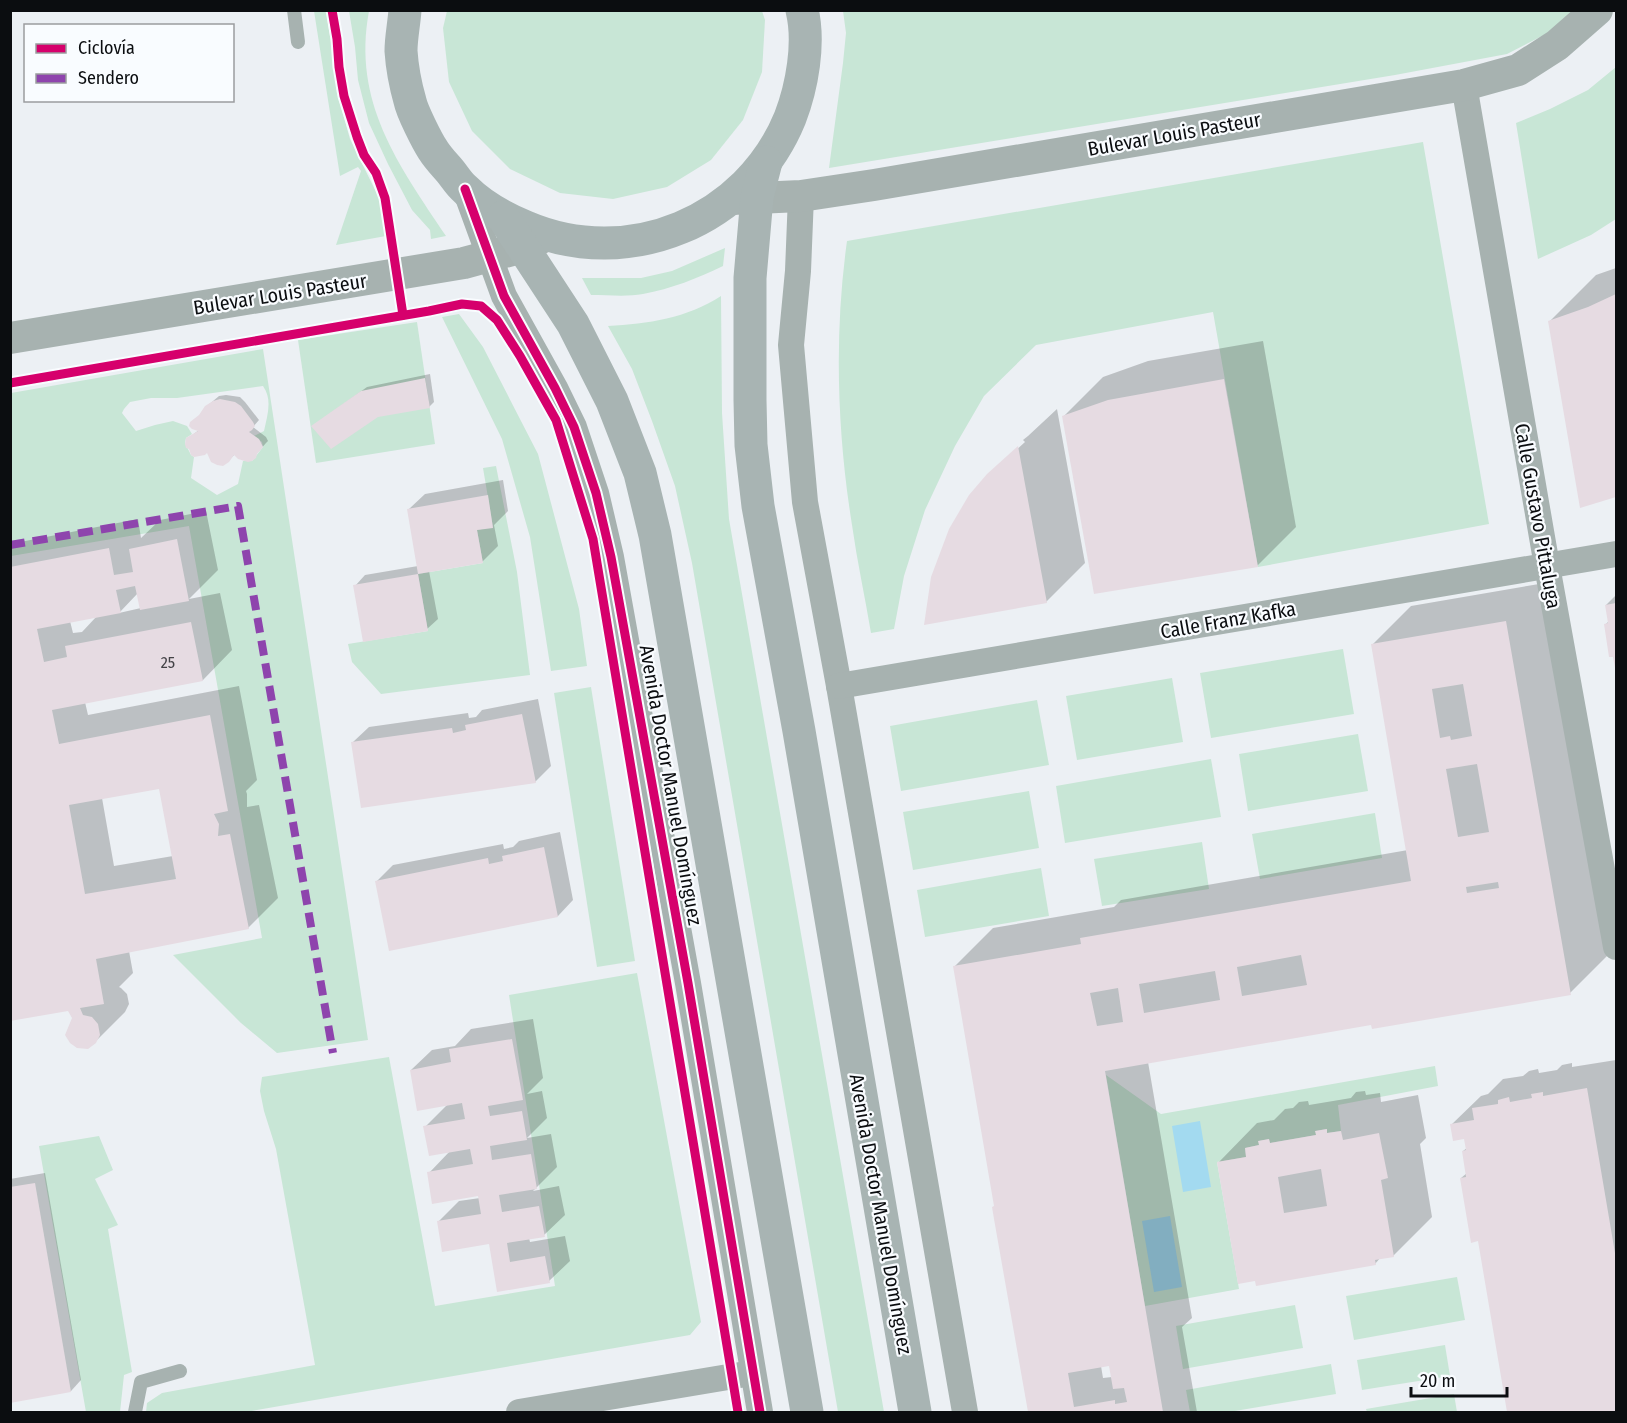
<svg xmlns="http://www.w3.org/2000/svg" width="1627" height="1423" viewBox="0 0 1627 1423" font-family="'Fira Sans Condensed',sans-serif">
<style>
.green{fill:#c8e6d6;fill-rule:evenodd}
.water{fill:#a3daf0}
.shadow{fill:#0003;fill-rule:evenodd}
.building{fill:#e6dbe2;fill-rule:evenodd}
.lines{fill:none;stroke-linecap:round;stroke-linejoin:round}
.service{stroke:#a7b2b0;stroke-width:14}
.minor{stroke:#a7b2b0;stroke-width:26}
.tertiary{stroke:#a7b2b0;stroke-width:32}
.primary{stroke:#a8b4b3;stroke-width:33}
.quiet{stroke:#8e44ad;stroke-width:8;stroke-dasharray:15 8;stroke-linecap:butt}
.cycleway-casing{stroke:#f9fcff;stroke-width:13}
.cycleway{stroke:#d6006c;stroke-width:9}
.labels{text-anchor:middle;stroke-width:4.5;stroke-linejoin:round;paint-order:stroke}
.number-label{font-size:16px;fill:#434246}
.street-label{font-size:20px;fill:#0b0d10;stroke:#f9fcff}
</style>
<rect width="100%" height="100%" fill="#ecf0f4"/>
<g class="green">
<path d="M314,11h12l7,44 4,38 13,46 30,61 6,36 -50,9 25,-74 -3,-4 -18,9z"/>
<path d="M349,11h20c-17,91 29,153 77,225l-15,3 -1,-9 -18,-20 -24,-46 -19,-41 -11,-43 -3,-33z"/>
<path d="M447,11h315l3,9 -3,52 -19,48 -32,40 -44,27 -54,12 -53,-6 -50,-24 -38,-38 -23,-49 -6,-54z"/>
<path d="M843,11h735l-34,24 -37,19 -112,21 -566,93 14,-105 3,-30z"/>
<path d="M1616,67v152l-25,16 -53,24 -22,-136 34,-14 38,-19z"/>
<path d="M1423,142l66,382 -231,43 -45,-255 -177,33 -52,51 -29,50 -30,64 -21,66 -10,53 -23,4c-6,-36 -14,-72 -19,-108 -15,-94 -18,-191 -5,-284z"/>
<path d="M725,248l-2,18c-25,12 -52,23 -80,28 -16,3 -35,1 -52,1l-9,-17h59l31,-7z"/>
<path d="M721,296l1,117 7,106 155,893h-46l-146,-849 -17,-77 -23,-65 -20,-52 -24,-43c40,-2 79,-8 113,-30z"/>
<path d="M459,314l24,33 55,107 41,155 8,57 -36,5 -21,-134 -28,-98 -60,-122z"/>
<path d="M417,322l18,122 -119,19 -18,-123z"/>
<path d="M263,349l105,691 -91,13 -36,-30 -68,-68 89,-17 -73,-412 -178,30v-163zM263,386c10,14 4,30 1,45l-10,5 8,6 1,5 -11,14h-9l-5,23 -21,11 -26,-17 3,-21 -3,-2 -6,-12 1,-5 6,-4 -5,-8 -14,-5 -18,4 -19,6 -14,-18 2,-4 6,-7 21,-4h26z"/>
<path d="M496,466l21,106 13,103 -149,19 -29,-32 -4,-18 80,-13 -10,-57 65,-11 -6,-33 16,-3 -10,-59z"/>
<path d="M1343,649l11,65 -143,24 -11,-65z"/>
<path d="M1172,678l11,64 -106,18 -11,-64z"/>
<path d="M591,687l44,274 -38,6 -43,-274z"/>
<path d="M1037,700l12,65 -148,26 -11,-65z"/>
<path d="M1358,734l10,57 -120,20 -9,-57z"/>
<path d="M1211,759l10,58 -156,26 -9,-57z"/>
<path d="M1029,791l10,57 -126,22 -10,-58z"/>
<path d="M1375,813l7,45 -122,21 -8,-45z"/>
<path d="M1202,842l7,47 -107,17 -8,-47z"/>
<path d="M1041,868l8,48 -124,21 -8,-47z"/>
<path d="M637,973l64,349 -11,13 -444,77h-100l1,-9 15,-10 153,-28 -39,-216 -12,-38 -4,-20 2,-14 127,-20 46,249 120,-20 -46,-291z"/>
<path d="M1435,1066l3,20 -100,19 3,26 -14,2 -1,-4 -10,2v4l-46,8 -1,-4 -10,2v4l-14,3 1,9 -29,5 22,127 -94,17 -39,-231 55,39z"/>
<path d="M99,1136l14,34 -18,9 23,46 -10,4 24,143 -8,3 -4,37h-34l-47,-266z"/>
<path d="M1457,1277l8,43 -111,20 -8,-44z"/>
<path d="M1295,1305l8,43 -120,21 -7,-43z"/>
<path d="M1445,1345l5,31 -88,14 -5,-30z"/>
<path d="M1331,1364l5,30 -107,18h-39l-4,-22z"/>
<path d="M1454,1394l3,18h-90l-1,-3z"/>
</g>
<g class="water">
<path d="M1200,1121l11,66 -28,5 -11,-66z"/>
<path d="M1170,1216l12,71 -28,5 -12,-71z"/>
</g>
<g class="shadow">
<path d="M1616,268v228l-35,10 -31,-185 46,-46z"/>
<path d="M1263,341l33,186 -39,39 -193,-150 39,-39 45,-16z"/>
<path d="M430,374l4,28 -5,5 -116,19 54,-39z"/>
<path d="M226,395l14,2 5,5 14,18 -6,7 13,10 2,4 -2,2 -15,17 -16,-6 -7,7 -41,-22 12,-9 3,-17 4,-6 13,-11z"/>
<path d="M1057,409l28,154 -39,39 -34,-148 13,-12 -2,-2 5,-4z"/>
<path d="M503,480l5,31 -14,14 4,21 -16,16 -53,9 9,48 -11,10 -72,-43 10,-11 53,-9 -9,-57 16,-15z"/>
<path d="M206,511l12,59 -29,29 31,-6 12,57 -29,30 -118,22 3,13 151,-29 18,94 -11,11 1,3v13l12,-2 19,93 -30,30 -119,23 4,22 -14,14 2,1 6,6 2,10 -4,8 -30,30 -21,-24 -6,-9 -58,10v-475l128,-25 3,19 19,-18zM138,593l3,15 -22,5zM97,616l-15,16 -9,1 -3,-12zM161,787l12,69 -59,10 -12,-68z"/>
<path d="M1545,583l64,371 -39,39 -198,31 -224,38 44,256 -10,9 15,85h-167l-76,-445 39,-39 121,-21 7,-7 287,-50 -36,-205 39,-39zM1110,1364l2,13 -9,1 -2,-12z"/>
<path d="M1616,595v71l-11,-41 4,-4 -3,-16z"/>
<path d="M538,699l13,67 -16,16 -182,-40 16,-15 99,-14 1,5 7,-1 6,-7z"/>
<path d="M560,832l13,68 -15,16 -181,-35 16,-16 110,-21 1,5 9,-2 6,-6z"/>
<path d="M533,1019l10,59 -16,16 15,-3 5,27 -20,20 24,-4 6,33 -24,24 26,-5 6,29 -21,20 -15,3 1,4 35,-6 5,25 -21,20 -51,9 -8,-48 -52,-20 21,-21 21,-3 -1,-4 -50,-21 22,-23 -26,-23 23,-23 -37,-34 21,-20 23,-4 16,-17z"/>
<path d="M1616,1060v352h-107l-30,-173 -18,-61 6,-5 -4,-22 4,-3 -1,-11 -15,-12 30,-29 7,-2 15,-15 20,-3 6,-5 9,-2 1,4 18,-3 5,-5 10,-2v4z"/>
<path d="M1365,1091l1,4 14,-2 1,9 37,-7 8,43 -6,6 12,73 -39,39 -12,1 -6,7 -118,20 -38,-122 38,-39 17,-3 11,-11 8,-1 6,-6 9,-1 1,4 42,-7 5,-6z"/>
<path d="M45,1173l36,207 -10,11 -61,10v-222z"/>
</g>
<g class="building">
<path d="M1616,294v203l-36,11 -32,-187 40,-14z"/>
<path d="M425,378l5,30 -52,9 -47,32 -20,-23 50,-35z"/>
<path d="M1224,379l34,188 -164,27 -32,-178 46,-16z"/>
<path d="M220,399l15,3 6,4 12,16 2,4 -3,4 -3,2 10,7 4,8 -6,7 -1,4 -4,3 -4,1 -10,-3 -4,-4 -5,7 -6,4 -6,-1 -6,-3 -4,-9 -2,2 -11,2 -3,-2 -2,-6 -3,-1 -1,-4 1,-6 12,-7 -6,-2 -3,-3 1,-4 9,-7 6,-9 8,-5z"/>
<path d="M1018,446l29,157 -123,22 7,-48 18,-48 20,-34 18,-21z"/>
<path d="M488,495l5,33 -16,2 6,33 -65,11 10,57 -65,11 -10,-57 65,-11 -11,-65z"/>
<path d="M177,539l12,62 -49,9 -5,-24 -19,4 5,23 -84,16 7,33 23,-5 -2,-11 126,-24 12,59 -151,29 7,34 151,-29 18,96 -14,3 5,10 -1,12 12,-2 19,95 -153,30 8,45 -24,4 3,7 9,2 6,7 2,11 -4,8 -8,6 -11,-1 -7,-5 -5,-8 7,-17 -4,-7 -58,10v-454l99,-19 5,27 19,-3 -4,-23zM159,789l17,90 -91,15 -16,-89z"/>
<path d="M1616,603v65h-1l-2,-11h-4l-5,-33 4,-1 -3,-18z"/>
<path d="M1506,621l65,374 -199,34 -1,-4 -266,46 58,341h-135l-34,-193 -2,-12 2,-1 -41,-240 128,-22 -1,-6 331,-57 -40,-237zM1463,684l9,52 -21,4 -1,-4 -10,2 -8,-49zM1477,764l12,68 -31,5 -12,-68zM1498,882l1,6 -32,5 -1,-6zM1301,955l6,30 -65,11 -5,-29zM1215,971l5,29 -76,13 -5,-29zM1118,988l5,34 -26,4 -7,-33zM1109,1366l4,23 11,-1 3,14 -12,2v-4l-41,7 -6,-34z"/>
<path d="M522,714l14,69 -175,25 -10,-66 101,-14 1,5 13,-3 -1,-5z"/>
<path d="M544,847l14,70 -169,34 -14,-70 113,-23 1,6 14,-3 -1,-5z"/>
<path d="M512,1039l11,61 -35,6 2,10 32,-5 5,29 -37,6 2,14 39,-6 6,35 -38,6 3,17 37,-6 6,31 -38,6 3,19 35,-6 5,27 -53,9 -8,-48 -47,8 -5,-31 44,-7 -3,-18 -46,8 -5,-32 46,-8 -3,-15 -41,7 -6,-30 42,-7 -3,-16 -45,8 -7,-41 41,-8 -2,-13z"/>
<path d="M1587,1088l29,171v153h-109l-29,-171 -7,2 -11,-65 6,-1 -4,-26 4,-1 -2,-11 -11,2 -3,-17 24,-4 -2,-12 26,-4v-4l11,-3 1,5 22,-4 -1,-4 12,-2v4z"/>
<path d="M1327,1129v4l14,-2 2,9 36,-7 9,45 -7,2 13,77 -19,3 1,5 -120,21 -1,-5 -17,3 -21,-122 29,-5 -1,-9 14,-3 -1,-4 11,-2 1,4 46,-8 -1,-4zM1321,1169l6,37 -43,7 -6,-36z"/>
<path d="M35,1183l36,209 -61,11v-216z"/>
</g>
<g class="lines">
<g class="service">
<path d="M294,10l4,32"/>
<path d="M135,1412l6,-30 39,-11"/>
</g>
<g class="minor">
<path d="M1464,85l83,481 69,381"/>
<path d="M465,189l39,107 51,92 19,39 22,66 15,64 77,426 72,429"/>
<path d="M801,196l-3,75 -7,74 14,157 34,184 126,726"/>
<path d="M839,686l777,-132"/>
<path d="M519,1412l233,-39"/>
</g>
<g class="tertiary">
<path d="M732,199l69,-3 73,-11 590,-100 54,-15 39,-25 40,-35"/>
<path d="M10,338l454,-75 59,-16 22,-11"/>
</g>
<g class="primary">
<path d="M405,10c-1,14 -4,28 -4,41 1,15 5,36 9,50 2,10 17,40 23,49 5,8 11,14 17,21 5,6 9,13 15,18 17,17 39,29 61,38 103,44 222,-6 264,-109 12,-31 20,-75 12,-108"/>
<path d="M766,162l-9,35 -7,81v122l1,45 7,61 41,225 116,681"/>
<path d="M503,217l70,107 39,77 28,72 15,62 152,877"/>
</g>
<path class="quiet" d="M10,545l228,-39 95,547"/>
<g class="cycleway-casing">
<g id="cycleway">
<path d="M332,10l5,29 2,28 5,29 13,41 7,18 12,18 9,25 18,117"/>
<path d="M465,189l39,107 51,92 19,39 22,66 15,64 77,426 72,429"/>
<path d="M10,383l419,-72 33,-7 19,2 16,14 23,36 36,64 37,119 145,873"/>
</g>
</g>
<use href="#cycleway" class="cycleway"/>
</g>
<g class="labels">
<g class="number-label">
<text x="168" y="668">25</text>
</g>
<g class="street-label">
<text transform="translate(1174 134) rotate(-10)" y="7">Bulevar Louis Pasteur</text>
<text transform="translate(280 294) rotate(-9)" y="7">Bulevar Louis Pasteur</text>
<text transform="translate(1538 516) rotate(80)" y="7">Calle Gustavo Pittaluga</text>
<text transform="translate(1228 620) rotate(-10)" y="7">Calle Franz Kafka</text>
<text transform="translate(671 785) rotate(80)" y="7">Avenida Doctor Manuel Domínguez</text>
<text transform="translate(881 1214) rotate(80)" y="7">Avenida Doctor Manuel Domínguez</text>
</g>
</g>
<rect width="1627" height="1423" fill="none" stroke="#0b0d10" stroke-width="24"/>
<rect x="24" y="24" width="210" height="78" fill="#f9fcff" stroke="#9a9c9f" stroke-width="1.5"/>
<rect x="36" y="44" width="30" height="9" fill="#d6006c" stroke="#9a9c9f" stroke-width="1.5"/>
<text x="78" y="54" font-size="18" fill="#0b0d10">Ciclovía</text>
<rect x="36" y="74" width="30" height="9" fill="#8e44ad" stroke="#9a9c9f" stroke-width="1.5"/>
<text x="78" y="84" font-size="18" fill="#0b0d10">Sendero</text>
<path d="M1411 1387v9h96v-9" fill="none" stroke="#0b0d10" stroke-width="3"/>
<text x="1420" y="1387" font-size="18" fill="#0b0d10" stroke="#f9fcff" stroke-width="4.5" paint-order="stroke">20 m</text>
</svg>
